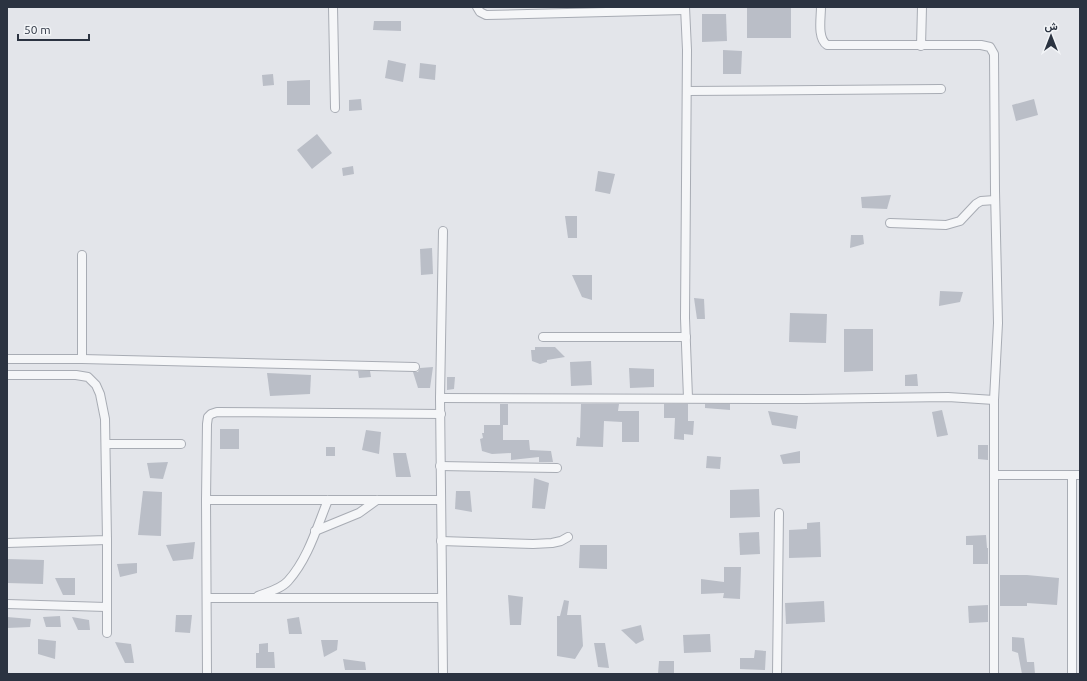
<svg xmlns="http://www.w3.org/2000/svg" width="1087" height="681" viewBox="0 0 1087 681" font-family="Ubuntu,Vazirmatn,sans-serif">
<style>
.building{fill:#babec7}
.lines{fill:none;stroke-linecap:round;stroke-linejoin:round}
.minor-casing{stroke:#a8acb4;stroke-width:10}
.minor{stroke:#f5f6f8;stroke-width:8}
</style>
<rect width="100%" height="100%" fill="#e3e5ea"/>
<g class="building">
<rect x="747" y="7" width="44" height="31"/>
<path d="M702,14h24l1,27 -25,1z"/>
<path d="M374,21h27v10l-28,-1z"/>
<path d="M723,50l19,1 -1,23h-18z"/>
<path d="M388,60l18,4 -3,18 -18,-4z"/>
<path d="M420,63l16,2 -1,15 -16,-2z"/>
<path d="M273,74l1,11 -11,1 -1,-11z"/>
<path d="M310,80v25h-23v-24z"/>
<path d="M361,99l1,11 -13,1v-11z"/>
<path d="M1034,99l4,16 -22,6 -4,-16z"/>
<path d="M317,134l15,19 -20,16 -15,-19z"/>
<path d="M353,166l1,8 -11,2 -1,-8z"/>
<path d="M598,171l17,3 -5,20 -15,-3z"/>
<path d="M891,195l-4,14 -25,-1 -1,-11z"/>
<path d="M565,216h12v22h-9z"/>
<path d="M851,235h12l1,9 -14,4z"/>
<path d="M432,248l1,26 -12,1 -1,-26z"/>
<path d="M572,275h20v25l-10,-3z"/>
<path d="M940,291l23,1 -3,10 -21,4z"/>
<path d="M694,298l10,1 1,20h-8z"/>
<path d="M790,313l37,1 -1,29 -37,-1z"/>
<path d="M844,329h29v42l-29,1z"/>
<path d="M535,347h20l10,10 -18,3v2l-7,2 -8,-3 -1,-11h4z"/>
<path d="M591,361l1,24 -21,1 -1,-24z"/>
<path d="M433,367l-3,21h-12l-5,-16h5l2,-4z"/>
<path d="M629,368l25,1v18l-24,1z"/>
<path d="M358,371h12l1,6 -12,1z"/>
<path d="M267,373l44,2 -1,19 -40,2z"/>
<path d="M917,374l1,12h-13v-11z"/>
<path d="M447,377h8l-1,12 -7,1z"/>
<rect x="500" y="404" width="8" height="21"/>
<path d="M581,404h38l-1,7h21v31h-17v-20l-18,-1 -1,26 -27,-1 1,-9 3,1z"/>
<path d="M664,404h24v17h6l-1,14 -9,-1v6l-10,-1 1,-21h-11z"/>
<path d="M705,404h25v6l-25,-2z"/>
<path d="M942,410l6,25 -11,2 -5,-25z"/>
<path d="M768,411l30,5 -2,13 -24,-4z"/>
<path d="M484,425h19v15h26l1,10 21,1 2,11h-14v-5l-28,3v-7l-19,1 -10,-3 -2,-12 3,-1 -1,-5h2z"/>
<rect x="220" y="429" width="19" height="20"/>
<path d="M366,430l15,2 -2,22 -17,-4z"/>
<path d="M978,445h10v15l-10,-1z"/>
<rect x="326" y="447" width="9" height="9"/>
<path d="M800,451v12l-17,1 -3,-9z"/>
<path d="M393,453h13l5,24h-15z"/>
<path d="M707,456l14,1 -1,12 -14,-1z"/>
<path d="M168,462l-5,17 -13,-1 -3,-15z"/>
<path d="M534,478l15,5 -4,26 -13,-1z"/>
<path d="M759,489l1,28 -30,1v-28z"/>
<path d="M143,491l19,1 -1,44 -23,-1z"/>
<path d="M456,491h14l2,21 -17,-3z"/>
<path d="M820,522l1,35 -32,1v-28l18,-1v-6z"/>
<path d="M759,532l1,22 -20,1 -1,-22z"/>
<path d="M986,535l1,13h1v16h-15v-19h-7v-9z"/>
<path d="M195,542l-2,17 -20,2 -7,-16z"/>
<path d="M580,545h27v24l-28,-1z"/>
<path d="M7,559l37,1 -1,24 -36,-1z"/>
<path d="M137,563v10l-17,4 -3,-13z"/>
<path d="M724,567h17l-1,32 -17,-1 1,-5 -23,1v-15l23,3z"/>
<path d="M1000,575h27l32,3 -2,27 -30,-2v3h-27z"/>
<path d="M55,578h20v17h-12z"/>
<path d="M508,595l15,2 -2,28h-11z"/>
<path d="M564,600l5,1 -2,14h14l2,31 -8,13 -18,-3v-40h3z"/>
<path d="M824,601l1,21 -39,2 -1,-21z"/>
<path d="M988,605v17l-19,1 -1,-17z"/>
<path d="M176,615h16l-2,18 -15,-1z"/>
<path d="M60,616l1,11h-15l-3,-10z"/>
<path d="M7,617l24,2 -1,8 -23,1z"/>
<path d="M72,617l17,3 1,10h-12z"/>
<path d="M299,617l3,17h-13l-2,-15z"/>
<path d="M641,625l3,15 -8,4 -15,-14z"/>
<path d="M710,634l1,18 -27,1 -1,-18z"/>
<path d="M1012,637l12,1 3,24h7l1,12h-13l-4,-21 -6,-2z"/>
<path d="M38,639l18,2 -1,18 -17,-5z"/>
<path d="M321,640h17l-1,10 -13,7z"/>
<path d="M115,642l16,2 3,19h-9z"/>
<path d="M268,643v9h6l1,16h-19v-15h3v-9z"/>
<path d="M594,643h11l4,25 -11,-1z"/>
<path d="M755,650l11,1 -1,19 -25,-1v-11h14z"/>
<path d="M343,659l22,3 1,8h-21z"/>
<path d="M659,661h15v13h-16z"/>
</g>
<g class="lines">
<g class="minor-casing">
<g id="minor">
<path d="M333,7l2,101"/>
<path d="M477,7l3,5 6,3 199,-5"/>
<path d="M685,7l2,43 -2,268 3,80"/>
<path d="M821,7c0,11 -4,31 6,38h154l9,2 4,7 1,137 3,132 -4,77v274"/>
<path d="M921,46l1,-39"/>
<path d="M687,91l254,-2"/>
<path d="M890,223l56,2 14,-4 16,-17 5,-3 14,-1"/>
<path d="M82,255v104"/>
<path d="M543,337h143"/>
<path d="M7,359h75l333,8"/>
<path d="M7,375h69l12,2 8,8 4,9 5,25 2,121 -100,3"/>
<path d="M440,398l364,1 144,-2 46,3"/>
<path d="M106,444h75"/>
<path d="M440,466l117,2"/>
<path d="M994,475h86"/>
<path d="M206,500h234"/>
<path d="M315,531l44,-18 18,-13"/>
<path d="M107,540v93"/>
<path d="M441,541l92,3 19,-1 9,-2 7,-4"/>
<path d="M258,596c10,-4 23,-7 30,-15 20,-22 29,-54 40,-81"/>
<path d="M207,598h235"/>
<path d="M7,604l99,3"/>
<path d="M207,674l-1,-174 1,-76 1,-7 3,-3 6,-2 224,2"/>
<path d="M443,674l-3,-276 3,-167"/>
<path d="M777,674l2,-161"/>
<path d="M1072,674v-199"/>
</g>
</g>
<use href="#minor" class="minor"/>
</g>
<rect width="1087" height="681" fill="none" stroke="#2b3341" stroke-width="16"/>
<g transform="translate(1051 36)" stroke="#f2f4f7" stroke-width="3" paint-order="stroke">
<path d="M0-3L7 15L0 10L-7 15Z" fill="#2b3341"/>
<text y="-6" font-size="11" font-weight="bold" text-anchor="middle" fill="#2b3341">ش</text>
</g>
<path d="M18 34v6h71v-6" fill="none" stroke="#2b3341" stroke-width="2"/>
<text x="24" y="34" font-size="12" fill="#2b3341" stroke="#f2f4f7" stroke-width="3" paint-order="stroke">50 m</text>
</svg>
